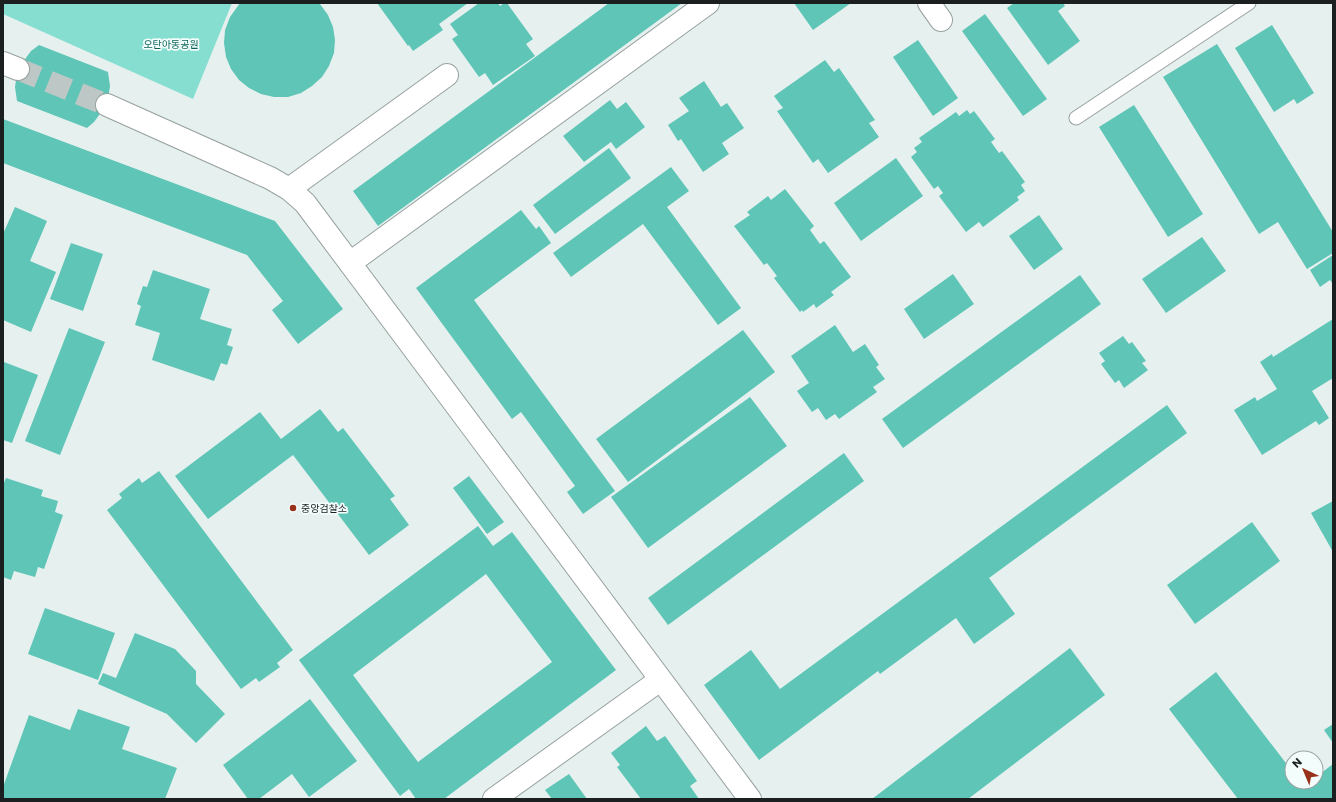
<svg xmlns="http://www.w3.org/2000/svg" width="1336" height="802" viewBox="0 0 1336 802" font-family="Poppins,'Noto Sans KR',sans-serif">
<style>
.green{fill:#86ded1}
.building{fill:#5ec5b7;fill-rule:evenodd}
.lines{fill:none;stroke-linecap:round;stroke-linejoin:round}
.minor-tunnel{stroke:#bdc7c5;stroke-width:22;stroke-dasharray:22 11;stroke-linecap:butt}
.service-casing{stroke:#97a19f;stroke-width:15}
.minor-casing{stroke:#97a19f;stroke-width:24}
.service{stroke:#fff;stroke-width:13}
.minor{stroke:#fff;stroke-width:22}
.poi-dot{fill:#99301a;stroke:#f3fefc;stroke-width:1.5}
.labels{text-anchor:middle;stroke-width:3.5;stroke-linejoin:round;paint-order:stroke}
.park-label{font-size:10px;fill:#0c645b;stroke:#f3fefc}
.poi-label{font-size:10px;fill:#1b1f1f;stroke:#f3fefc;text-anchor:start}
</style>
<rect width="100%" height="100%" fill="#e6f1ef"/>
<path class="green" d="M3,3h229l-39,96 -190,-85z"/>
<g class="building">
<path d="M240,3l80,1 8,11 5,12 2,13 -1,13 -5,13 -7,11 -10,9 -11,7 -13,4h-14l-13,-3 -12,-6 -10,-8 -8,-11 -5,-12 -2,-14 1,-13 5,-13z"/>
<path d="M377,3h91l-29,21 4,6 -30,21 -4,-6 -1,1z"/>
<path d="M479,3h19l2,3 4,-3h3l26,36 -7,5 9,12 -42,29 -8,-12 -6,4 -27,-38 6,-4 -8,-11z"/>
<path d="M609,3h73l-304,223 -25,-35z"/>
<path d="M794,3h57l-38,27z"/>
<path d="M1014,3h49l2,3 -7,5 22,30 -32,24 -41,-57z"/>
<path d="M985,14l62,85 -24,17 -61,-85z"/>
<path d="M1272,25l42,68 -17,11 -3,-5 -20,13 -39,-64z"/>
<path d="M918,40l40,58 -25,18 -40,-59z"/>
<path d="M1217,44l116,188v21l-26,16 -29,-47 -19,12 -96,-157z"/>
<path d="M39,45l69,27 2,14 -2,13 -6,12 -8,11 -7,6 -70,-27 -2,-14 2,-13 6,-12 8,-11z"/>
<path d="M825,60l9,12 5,-4 36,52 -6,3 10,14 -51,36 -10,-14 -5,4 -36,-52 6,-3 -9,-12z"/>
<path d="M704,81l17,26 6,-4 17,25 -22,15 7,11 -26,18 -22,-33 -3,2 -10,-16 21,-14 -10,-13z"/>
<path d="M610,100l7,9 9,-7 19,25 -29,22 -5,-7 -27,20 -21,-26z"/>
<path d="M1134,105l69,109 -35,23 -69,-110z"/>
<path d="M967,110l3,4 4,-3 21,28 -4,3 8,11 3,-2 23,31 -4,3 4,6 -8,6 2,3 -36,27 -4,-5 -13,10 -27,-36 4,-3 -5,-7 -4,3 -23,-32 6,-5 -3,-4 8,-6 -3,-4 37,-26 3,4z"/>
<path d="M3,119l272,102 68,88 -45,35 -26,-34 11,-9 -36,-46 -244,-92z"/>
<path d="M609,148l22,30 -76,56 -22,-29z"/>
<path d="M896,158l27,38 -62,45 -27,-38z"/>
<path d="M671,167l18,24 -22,16 74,101 -23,17 -75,-101 -72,53 -18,-24z"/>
<path d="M785,189l29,37 -4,4 10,14 4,-3 27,36 -20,15 3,3 -18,13 -2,-4 -11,8 -1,-2 -2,2 -26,-34 3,-2 -10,-13 -3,2 -30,-39 16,-11 -3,-3 21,-16 3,4z"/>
<path d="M15,207l32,14 -17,40 26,11 -25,60 -28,-12v-86z"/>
<path d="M521,210l15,19 3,-3 12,17 -77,57 141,191 -32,23 -16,-22 8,-6 -54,-74 -9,7 -96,-131z"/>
<path d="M1039,215l24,34 -29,21 -25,-34z"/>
<path d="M1202,237l24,34 -60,42 -24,-34z"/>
<path d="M71,243l32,11 -20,57 -33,-12z"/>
<path d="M1333,255v29l-3,-4 -10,7 -10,-17z"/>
<path d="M153,270l57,19 -10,30 32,10 -5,16 6,2 -6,18 -6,-2 -7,18 -62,-21 8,-27 -25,-8 6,-19 -4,-2 6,-18 4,1z"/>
<path d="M953,274l21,30 -50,35 -20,-30z"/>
<path d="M1080,275l21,29 -198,144 -21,-29z"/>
<path d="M1333,319v59l-21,13 17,27 -10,7 -3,-4 -54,34 -28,-45 21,-13 2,4 20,-12 -17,-27 12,-8 1,3z"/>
<path d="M835,325l18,27 12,-8 14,21 -3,2 9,12 -12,8 4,5 -38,27 -4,-5 -9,6 -8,-12 -6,4 -15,-21 12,-8 -18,-27z"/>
<path d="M69,328l36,14 -45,113 -35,-14z"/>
<path d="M743,330l32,42 -147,110 -32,-43z"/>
<path d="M1123,336l6,8 3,-2 14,19 -4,2 6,7 -24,18 -5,-8 -4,3 -14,-19 4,-3 -6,-8z"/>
<path d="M4,362l34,13 -26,68 -9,-3v-75z"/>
<path d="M750,397l37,49 -139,102 -37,-51z"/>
<path d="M1167,405l20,28 -198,145 26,36 -41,30 -18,-26 -76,56 -2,-3 -119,89 -55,-75 47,-35 29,39z"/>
<path d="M320,409l18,23 5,-4 52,68 -5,3 19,26 -40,30 -76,-100 -85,64 -33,-43 85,-64 21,27z"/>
<path d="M844,453l20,28 -196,144 -20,-27z"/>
<path d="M159,471l134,179 -16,13 3,4 -21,15 -3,-4 -15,11 -134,-179 15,-12 -3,-4 20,-16 3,5z"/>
<path d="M469,476l35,46 -17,12 -34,-46z"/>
<path d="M6,478l37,12 -2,6 17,5 -3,11 8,3 -19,54 -6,-2 -3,10 -21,-6 -3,9 -8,-3v-92z"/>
<path d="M1333,501v51l-22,-39z"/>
<path d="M1252,522l28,39 -85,63 -28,-39z"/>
<path d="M478,526l15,20 19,-14 104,138 -172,129h-28l-7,-10 -9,7 -101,-136zM486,574l66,88 -134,100 -65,-87z"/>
<path d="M45,608l70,25 -17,47 -70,-26z"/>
<path d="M135,633l40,16 21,22v13l29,30 -29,29 -29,-29 -69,-30 5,-11 13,5z"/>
<path d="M1070,648l35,47 -137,104h-96z"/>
<path d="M1216,672l76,99v11h8l4,5 6,-5h6v-5l17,-13v35h-95l-69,-90z"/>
<path d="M310,699l47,62 -48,36 -17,-23 -33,25h-11l-25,-34z"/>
<path d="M78,709l52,18 -8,22 55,19 -12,31h-162v-12l26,-72 41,15z"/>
<path d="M1333,724v19l-9,-13z"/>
<path d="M646,726l11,15 8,-5 32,45 -7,5 9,13h-58l-24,-32 3,-2 -9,-12z"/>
<path d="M569,774l18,25h-35l-7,-9z"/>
</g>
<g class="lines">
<path class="minor-tunnel" d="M18,69l89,36"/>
<g class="service-casing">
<path id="service" d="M1076,118l173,-115"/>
</g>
<g class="minor-casing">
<g id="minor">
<path d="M929,3l12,17"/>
<path d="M3,63l15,6"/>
<path d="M107,105l163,73 19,11 16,14 445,596"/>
<path d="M289,189l158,-114"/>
<path d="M350,263l358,-260"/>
<path d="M494,799l166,-119"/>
</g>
</g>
<use href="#service" class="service"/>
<use href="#minor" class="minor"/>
</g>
<circle class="poi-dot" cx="293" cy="508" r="4"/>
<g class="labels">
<g class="park-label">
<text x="171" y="48">오탄아동공원</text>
</g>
<g class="poi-label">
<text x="301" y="512">중앙검찰소</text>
</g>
</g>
<rect width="1336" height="802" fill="none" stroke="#1b1f1f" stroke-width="8"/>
<g transform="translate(1304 770) rotate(316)"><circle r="19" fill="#f3fefc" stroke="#9da5a4"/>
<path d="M0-3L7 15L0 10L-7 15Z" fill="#99301a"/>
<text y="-6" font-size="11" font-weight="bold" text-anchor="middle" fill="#1b1f1f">N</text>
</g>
</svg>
